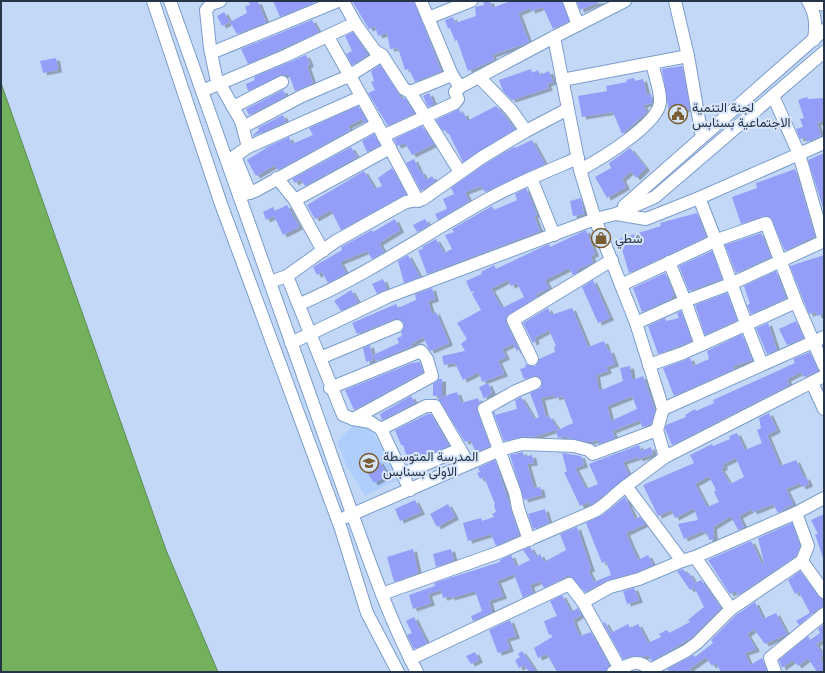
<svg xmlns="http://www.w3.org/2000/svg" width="825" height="673" viewBox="0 0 825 673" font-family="'Times New Roman',Vazirmatn,serif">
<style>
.built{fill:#afcefc}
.water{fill:#73b15d;stroke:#5c8c57}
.building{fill:#949ef9;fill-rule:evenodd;filter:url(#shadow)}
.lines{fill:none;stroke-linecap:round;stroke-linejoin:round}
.minor-casing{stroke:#7b9ccc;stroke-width:14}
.major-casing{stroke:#7b9ccc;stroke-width:17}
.minor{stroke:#fff;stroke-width:12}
.major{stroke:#fff;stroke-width:15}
.labels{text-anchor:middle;stroke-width:4;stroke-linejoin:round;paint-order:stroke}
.poi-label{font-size:13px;fill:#263448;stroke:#d7e5f9;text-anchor:start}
</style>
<defs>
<filter id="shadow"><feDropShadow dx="4" dy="2.5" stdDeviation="0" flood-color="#0004"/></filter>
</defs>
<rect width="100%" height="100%" fill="#c3d8f6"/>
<path class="built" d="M353,426l16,1 32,51 -36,18 -19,-31 -9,-23z"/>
<path class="water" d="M1,83l165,467 52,122h-217z"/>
<g class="building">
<path d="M248,1l10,1 8,20 -29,12 -7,-12 17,-9 -2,-7 5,-1z"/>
<path d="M273,1h45l-38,16z"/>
<path d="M352,1h62l27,70 -26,11 -6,-13 -4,1 -7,-22 -8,1 -3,-16 -9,3 -3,-10 -6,3z"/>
<path d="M483,1h7l2,7 19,-7h51l7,20 -16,8 -10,-22 -12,4 -1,-3 -12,5 11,29 -37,13 2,5 -26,11 -11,-31 -2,1 -5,-13 -2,1 -3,-9 8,-3 2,6 21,-7 -1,-9 9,-2z"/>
<path d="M577,1h25l-22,9z"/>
<path d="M224,12l6,10 -8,4 -5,-10z"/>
<path d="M312,20l7,12 -71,32 -7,-15z"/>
<path d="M353,32l15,23 -16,10 -6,-11 6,-3 -7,-15z"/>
<path d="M306,55l4,9 -3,2 6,17 -18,8 -6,-16h-7l-34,16 -2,-7 9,-4 -1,-3z"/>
<path d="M56,58l2,12 -15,3 -3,-12z"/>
<path d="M380,65l18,28 3,5h4l9,15 -26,13 -20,-33 7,-3 -4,-8 3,-1 -3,-10z"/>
<path d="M682,66l8,43 -21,3 -7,-43z"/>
<path d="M531,69l1,4 6,-3 2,5 9,-4 4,11 -6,2 2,4 -37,12 -9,-9 -4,-11z"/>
<path d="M634,78l1,3 8,-2 4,16 4,-1 1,7v2l-9,2 4,7 -25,22 -9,-22 -31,5 -4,-21 29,-5 -1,-5 21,-4 -1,-2z"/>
<path d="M283,90l3,6 -37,19 -3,-6z"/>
<path d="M429,93l5,11 -6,3 -5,-11z"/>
<path d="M807,97l1,2 16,-1v22l-7,3 4,13 -14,6 -1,-5 -6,2 -4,-10 7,-2 -3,-8 4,-1 -6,-18z"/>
<path d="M358,106l9,15 -3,2 -2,-4 -14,7 2,4 -72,40 -3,-5 -19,11 -9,-16 18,-11v-1l24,-11 3,7 21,-9 -4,-7z"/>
<path d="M496,106l19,23 -52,33 -14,-28h-1l-2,-4 -3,1 -7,-11 23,-11 2,5 3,-1 3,8z"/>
<path d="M283,115l3,7 -32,14 -1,-1 6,-5 -1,-2z"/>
<path d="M422,126l12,18 -22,11 -7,-12 -8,3 -3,-7z"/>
<path d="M374,134l6,11 -13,7 -5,-11z"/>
<path d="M532,140l13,24 -60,28 -4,-6 -16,6 4,9 -31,19 -3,-6 12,-5 -4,-10 11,-5 -3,-6 34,-24 29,-17 1,1z"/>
<path d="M351,147l6,10 -52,29 -5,-7 -5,4 -3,-4z"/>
<path d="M630,148l16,20 -10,10 -5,-7 -9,8 4,8 -19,11 -12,-21 16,-9 -2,-5z"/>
<path d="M824,153v55h-1l-15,-48z"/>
<path d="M414,159l6,13 1,-1 5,9 6,-4 3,5 -14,10 -15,-28z"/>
<path d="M392,168l14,26 -65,36 -10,-20 -16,9 -8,-14 57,-34 11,18 7,-3 -4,-8z"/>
<path d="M795,169l20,67 -30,15 -14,-33 -7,-2 -23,8 -9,-27 25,-9 -1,-5z"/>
<path d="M526,188l11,27 -3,1 6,15 -113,43 -9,-24 5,-1 -1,-2 14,-8 8,14 8,-4 -7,-14 9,-3 -2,-3 40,-23 2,4 23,-10 -2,-6z"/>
<path d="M581,198l3,16 -11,2 -3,-15z"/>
<path d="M287,205l12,22 -16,8 -9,-19 -8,4 -3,-8 10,-5 2,4z"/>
<path d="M697,213l9,24 -77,36 -10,-34 42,-13 -1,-3z"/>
<path d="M395,219l5,11 -21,13 5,9 -12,7 -5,-8 -27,11 6,11 -18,10 -6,-11 -5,3 -4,-8 29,-17 -1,-3 31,-17 1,2z"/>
<path d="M425,219l4,6 -12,7 -4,-7z"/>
<path d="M586,230l9,24 -4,2 2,7 -16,6 1,3 -5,3 -4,-7 -24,12 4,8 -13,6 1,3 -31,20v6l13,27 -2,1 -4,-7 -11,5 4,8 -8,4 6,13 -22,8 -3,-10 -16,8 -8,-17 -11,2 -2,-9 23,-5 -4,-7 6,-5 -10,-16 24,-13 -9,-16 4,-3 -5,1 -5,-11 16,-7 -1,-2 13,-7 2,4 44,-21 9,-4 1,3zM508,280l3,6 6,-3 7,14 -22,11 -11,-19z"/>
<path d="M761,233l10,24 -35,16 -11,-28z"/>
<path d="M712,251l10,28 -33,12 -10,-25z"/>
<path d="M408,255l12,22 -16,6 -6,-22z"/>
<path d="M824,255v58l-6,3 -2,-4 -7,2 -19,-48z"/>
<path d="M776,271l10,27 -35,16 -4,-9 3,-1 -6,-18z"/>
<path d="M665,273l9,22 -2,1v2l-30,14 -9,-24z"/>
<path d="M383,279l4,10 -10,5 -5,-10z"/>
<path d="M593,280l17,38 -12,5 -16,-36z"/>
<path d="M432,288l3,11 -7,2 4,13 4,-2 13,31 -19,8 -7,-14 -12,7 1,2 -36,15 -3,-6 26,-12 -2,-5 5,-2 -1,-4 3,-5v-4l-6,-4h-4l-37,15 -5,-11 44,-19 2,4 18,-8 -1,-6z"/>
<path d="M351,290l7,12 -17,9 -7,-10z"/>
<path d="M727,293l10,27 -32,15 -10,-30z"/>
<path d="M548,308l3,7 21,-7 16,39 16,-6 4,10 2,-1 5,14 -9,3 2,4 -12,4 3,16 24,-10 -3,-13 10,-2 2,14 11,-4 12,35 -4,13 -9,3 -2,-7 -28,11 3,7 -16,6 -2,-4 -7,2 -22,-4 -1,-2 -9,2 -2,-7 17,-8 -10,-27 -8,2v-3l-14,3 5,20 3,-2 9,13 -21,7 -17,1 -16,4 -11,-29h2v3l22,-6 -2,-9 6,-3 13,22 5,-2 -9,-24 11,-5 1,-8 -6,-4 -12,3 -4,-10 6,-2 -1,-2 2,-1 4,2h5l3,-7 16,-7 -1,-5 2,-1 -7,-16 -15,8 2,3 -3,2 -10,-20zM632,396l5,13 -26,12 -4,-15z"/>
<path d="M681,311l11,30 -34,13 -10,-28 17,-8 1,3 13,-3 -2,-5z"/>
<path d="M796,321l8,17 -17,7 -8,-16z"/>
<path d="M768,323l9,27 -10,4 -11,-26z"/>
<path d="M742,334l10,26 -19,6 1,3 -60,27 -11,-28 27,-10 3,8 16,-7 -2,-8z"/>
<path d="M370,345l3,15 -7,2 -3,-14z"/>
<path d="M810,352l8,19 -14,6 -3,-5 -14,7 2,6 -117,60 -7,-16 1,-4 20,-8 -1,-2 10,-6 1,2 18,-8 -1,-3 82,-37 -2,-4z"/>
<path d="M420,362l3,10 -69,38 -9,-20 67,-27z"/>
<path d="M439,379h3v17h-9v-12z"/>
<path d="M488,383l4,9 -8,7 -5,-12z"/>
<path d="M457,392l4,11 17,-5 1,4 5,-1 -6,4 -1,6 13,35 -14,6 -6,-12 -5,2 -26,-42 -1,-2z"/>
<path d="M411,396l4,7 -33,17 -2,-6z"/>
<path d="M769,413l8,17 -10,5 13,31 16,-6 8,18 2,-1 3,7 -7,3 -2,-4 -14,6 7,15 -9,4 1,1 -7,4 -5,-9 -20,8 -1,-3 -13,7 5,11 -6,3 -7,-14 -18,11 1,12 -5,1 -2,-9 -4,2 -1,-2 -18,8 -6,-15 20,-4 -4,-12 -19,10 -4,-8 -13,6 -15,-31 51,-22 -4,-8 22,-11 1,2 17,-7 -1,-3 8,-3 8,17 17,-7 -5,-13 4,-2 -2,-10zM736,458l8,19 -14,7 -9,-15 3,-2 -1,-3zM709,476l7,14 -2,2 5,10 -12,5 -12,-23z"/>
<path d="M428,414h3l18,32 -40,17 -6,-18h-2l-6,-15z"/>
<path d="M639,445l2,6 10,-4 2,7 -14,5 -1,-2 -15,5 6,13 -34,27 -4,3 -2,-3 -9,4 -16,-34h3l-5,-19 19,3 3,9 -9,3 11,21 12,-5 -9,-20z"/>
<path d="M523,452l1,5 8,-2 2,8 -7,1 7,24 6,-1 2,8 -18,5 -14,-45z"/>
<path d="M495,460l24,75 -23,11 -5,-12 -23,7 -5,-18 18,-5 1,3 12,-4 -2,-3 4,-2 -2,-7 1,-1 -11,-27 -4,2 -3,-6 3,-1 -2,-4z"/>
<path d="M379,461l9,14 -14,8 -9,-14z"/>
<path d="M625,497l10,22 5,-2 5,7 -19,9 5,12 7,15 10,-5 5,10 -16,7 -29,8 -23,12 -16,-17 -25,13 -4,-7 -10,4 3,8 -10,5 -9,-24 -17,7 6,15 -14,5 3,11 -19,9 -2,-5 11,-5 -7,-20 -24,7 -1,-2 -7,2 -2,-8 -13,4 3,9 -18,6 -4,-14 26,-9 -1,-3 66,-21v-2l11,-5 5,12 14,-7 -7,-10 7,-3 6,10 4,-3 4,8 22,-12 -6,-16 17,-7 14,42 -3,1 6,12 17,-7 -5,-14 -4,2 -16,-40 18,-9z"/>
<path d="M415,500l6,12 -21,9 -5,-12z"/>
<path d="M448,504l7,13 -18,10 -7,-13z"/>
<path d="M545,509l4,14 -16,6 -5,-15z"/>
<path d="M824,514v44h-1l-8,-24h3l-7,-14z"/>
<path d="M792,523l8,23 -4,10 -58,39 -2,-4 -6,3 -22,-34 43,-19 11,23 2,-1 -6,-25z"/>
<path d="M413,549l5,24 -24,9 -7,-25z"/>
<path d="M451,549l3,11 -18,7 -3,-13z"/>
<path d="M683,569l4,5 2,-1 6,10 6,-3 20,28 -29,29 -40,24 -4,-6 -4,2 -13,-1 -8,3 -20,-36 2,-1 6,11 17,-9 2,4 8,-4 10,19 13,-6 -2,-3 8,-4 2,3 21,-11 -2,-2 16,-13 -10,-20 -4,3 -13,-19z"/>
<path d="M800,571l18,25 6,3v8l-5,1 -20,17 -3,-4 14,-8 -11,-21 -4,2 -7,-14z"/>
<path d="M634,588l5,12 -12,4 -4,-13z"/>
<path d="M562,595l9,17 7,-4 3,7 -8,5 5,13 2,3 11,-4 18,33 -3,7h-49l-10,-18 -9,4 -4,-10 18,-11 -1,-3 -2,1 -5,-14 13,-5 -7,-15z"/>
<path d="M755,602l8,17 13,-6 11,21 -22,10 -11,-15 -7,5 9,15 -11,4 5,12 12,-7 5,14h-46l-5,-9 -4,3 -6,-9 -17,12 2,3h-21l-3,-3 27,-14 1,2 18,-14 -2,-3 25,-25z"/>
<path d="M414,617l13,26 -13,6 -7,-14 5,-2 -6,-12z"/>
<path d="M510,620l6,16 -10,3 4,10 -12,4 -9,-23z"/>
<path d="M824,624v15l-8,5 7,11 -3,3 4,7v7h-7l-9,-14 -10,8 -5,-6 -11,8 -3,-8 29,-24 2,4 10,-7 -2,-4z"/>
<path d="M522,651l7,10 7,11h-7l-5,-7 -5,3 -4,-8 5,-3 -2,-3z"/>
<path d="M475,652l4,8 -8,4 -5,-8z"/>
</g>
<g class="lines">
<g class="minor-casing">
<g id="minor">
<path d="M153,1l68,203 120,325 26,84 31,59"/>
<path d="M170,1l184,518c19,52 37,104 63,153"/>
<path d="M220,1l-9,3 -5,6 4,38 6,29 25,44 7,26 -13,9 15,37"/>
<path d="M343,1l12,22 20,28 7,4 22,34 6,3 42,-17"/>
<path d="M421,1l31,74 8,12 94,-50 71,-36"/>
<path d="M569,1l9,24"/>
<path d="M675,1l13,55 14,81"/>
<path d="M808,1c8,13 8,24 6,39"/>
<path d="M428,18l43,-17"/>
<path d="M328,37l49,87"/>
<path d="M554,37l26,133 15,49 41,104 27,86 -6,21 8,27"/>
<path d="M211,53l127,-52"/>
<path d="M479,77l32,33 15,21"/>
<path d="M562,80l126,-24"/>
<path d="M202,91l83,-35 70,-33"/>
<path d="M410,92l50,80"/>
<path d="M773,96l26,58 25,87"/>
<path d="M233,107l49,-25"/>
<path d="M243,127l59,-31 47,-20 33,-21"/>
<path d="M383,136l72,-33 3,-4 -3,-7 5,-5"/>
<path d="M248,147l113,-50"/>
<path d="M580,170c19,-10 79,-46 80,-68 1,-11 -6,-29 -8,-39"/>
<path d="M277,178l18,22 28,51"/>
<path d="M531,178l23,57"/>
<path d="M239,196l16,-5 122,-67 41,77"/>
<path d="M699,198c23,55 40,111 63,166"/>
<path d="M295,200l95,-52"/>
<path d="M624,206l200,-176"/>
<path d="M616,214l30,5 53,-21 125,-55"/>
<path d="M669,262l18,44 14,39"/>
<path d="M287,276l49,-35 70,-39 17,-3 58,-41 45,-27 42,-22"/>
<path d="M270,282l17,-6 33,82 77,-32"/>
<path d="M621,285l96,-45 49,-17 30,79 28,64"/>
<path d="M300,304c63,-27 121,-67 181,-101 31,-18 64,-31 97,-45"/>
<path d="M636,323l49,-22 48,-18 91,-42"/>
<path d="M291,343l96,-46 208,-78 21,-5 39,-17 169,-145"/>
<path d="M320,358l23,57 10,4 79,-43 -5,-17 -6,-8 -91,37"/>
<path d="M532,359l-19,-39 99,-60"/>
<path d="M649,365l34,-12 113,-51"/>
<path d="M824,376l-159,81 -39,29 56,75 13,-4 101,-44 28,-15"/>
<path d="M812,383l12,26"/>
<path d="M663,409l161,-72"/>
<path d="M353,419l17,3 11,7 29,61"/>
<path d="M381,429l45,-23h9l33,57"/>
<path d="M403,474l57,-25"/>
<path d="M346,517l154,-67 22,-6 52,2 15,4 4,4 64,-24"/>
<path d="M529,540l-11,-32 -3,-15 -31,-84 32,-18 19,-8"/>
<path d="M695,557l36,52"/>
<path d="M802,561l22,31"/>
<path d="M382,594l118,-42 95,-41c12,-7 20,-17 31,-25"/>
<path d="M583,602l27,-15 29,-8 43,-18"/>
<path d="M410,659l159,-75 14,18 37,67"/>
<path d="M613,672c15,-6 24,-16 37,-2l36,-19 11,-8 34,-34 71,-48 6,-15 -12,-33"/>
<path d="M775,672l-5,-14 54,-44"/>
</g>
</g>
<g class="major-casing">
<path id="major" d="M811,1l13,2"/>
</g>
<use href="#minor" class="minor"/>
<use href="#major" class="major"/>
</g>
<defs>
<g id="civic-ring" transform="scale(1)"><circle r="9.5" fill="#d7e5f9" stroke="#795d30" stroke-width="1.5"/><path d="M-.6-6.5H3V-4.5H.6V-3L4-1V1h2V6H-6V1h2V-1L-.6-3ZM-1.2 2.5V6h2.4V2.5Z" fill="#795d30"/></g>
<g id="shop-ring" transform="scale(1)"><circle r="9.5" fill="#d7e5f9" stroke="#795d30" stroke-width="1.5"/><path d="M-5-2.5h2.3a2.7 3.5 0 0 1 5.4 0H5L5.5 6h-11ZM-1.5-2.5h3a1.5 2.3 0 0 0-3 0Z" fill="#795d30"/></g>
<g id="school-ring" transform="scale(1)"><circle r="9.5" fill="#d7e5f9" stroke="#795d30" stroke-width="1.5"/><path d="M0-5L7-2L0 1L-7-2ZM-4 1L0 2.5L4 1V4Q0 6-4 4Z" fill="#795d30"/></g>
</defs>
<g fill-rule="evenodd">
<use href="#civic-ring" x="678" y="114"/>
<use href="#shop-ring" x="601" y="238"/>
<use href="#school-ring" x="369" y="463"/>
</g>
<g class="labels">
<g class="poi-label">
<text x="692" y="112">لجنة التنمية<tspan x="692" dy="15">الاجتماعية بسنابس</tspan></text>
<text x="615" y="243">شطي</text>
<text x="383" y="461">المدرسة المتوسطة<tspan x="383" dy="15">الاولى بسنابس</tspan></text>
</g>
</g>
<rect width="825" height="673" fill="none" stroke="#263448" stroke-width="4"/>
</svg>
